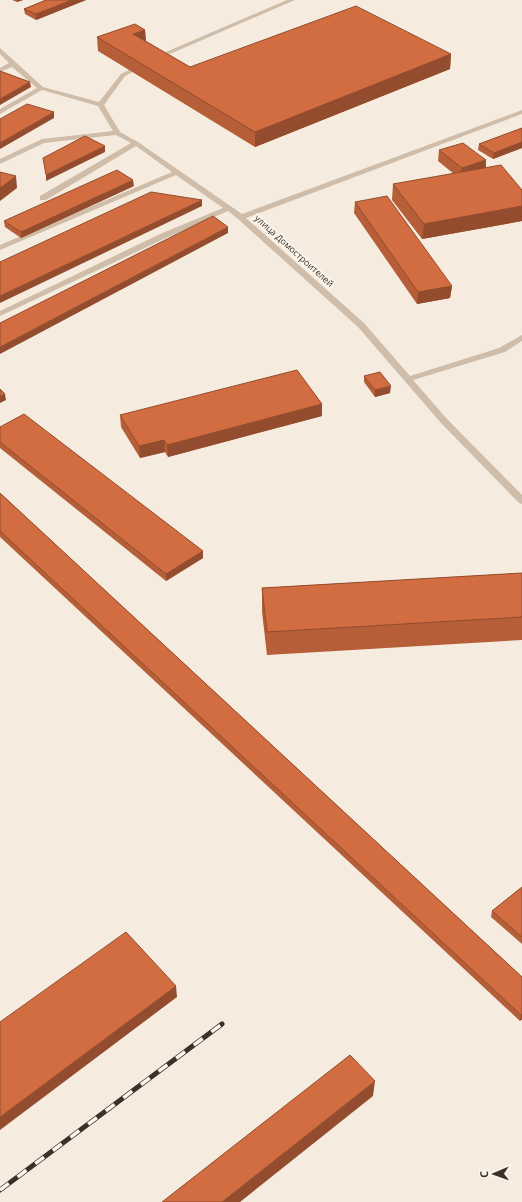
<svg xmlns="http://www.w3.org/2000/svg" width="522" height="1202" viewBox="0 0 522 1202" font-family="'Open Sans',sans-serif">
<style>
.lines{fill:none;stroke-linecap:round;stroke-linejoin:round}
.minor{fill:#cfbda9;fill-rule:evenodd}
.rail-casing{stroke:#3c312a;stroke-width:5}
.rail{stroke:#fcf6ed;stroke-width:3.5;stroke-dasharray:11;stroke-linecap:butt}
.wall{fill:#b55e38}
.shaded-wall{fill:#934c2e}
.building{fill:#d26d41;stroke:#934c2e}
.labels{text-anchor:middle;stroke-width:4;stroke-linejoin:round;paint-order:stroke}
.far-street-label{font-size:9px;fill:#3c312a;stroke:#fcf6ed}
</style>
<rect width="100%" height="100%" fill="#f5ecdf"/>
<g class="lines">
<path class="minor" d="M287,0h8l-139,60 -31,16 -21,29 16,27 18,10 104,72 280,-104v4l-276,104 118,105 46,53 89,-28 23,-13v6l-17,11 -92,28 34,39 75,76v9l-3,-1 -78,-80 -83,-96 -120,-108 -10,-8 -62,27 -166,78v-5l160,-77 63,-26 -47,-33 -176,75v-5l172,-73 -36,-26 -90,54h-6v-4l91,-53 -15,-8 -72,8 -44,21v-5l42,-20 71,-8 -15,-25 -56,-16 -42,24v-5l37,-21 -25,-21 -12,5v-4l9,-5 -9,-9v-6l43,39 56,15 22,-28 31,-16z"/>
<g class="rail-casing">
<path id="rail" d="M0,1190l222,-166"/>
</g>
<use href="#rail" class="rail"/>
</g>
<g class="wall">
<path d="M12,0h11l-6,2z"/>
<path d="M46,0h40l-50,20 -11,-6 -1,-5z"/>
<path d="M145,30l1,11 44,26 261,-13 -1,15 -195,78 -157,-96 -1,-14z"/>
<path d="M522,128v20l-29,11 -15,-9 1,-6z"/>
<path d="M439,150l47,10v8l36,22v31l-100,18 -30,-39 1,-16 61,-10 -16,-13z"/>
<path d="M134,186l-113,52 -16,-11 -1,-6z"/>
<path d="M355,202l97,84 -2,12 -33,6 -63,-91z"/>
<path d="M364,376l26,17 -15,4 -11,-15z"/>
<path d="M322,404v12l-154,41 -3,-5 -25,6 -19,-31 -1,-12z"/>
<path d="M0,427l203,124v7l-37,23 -166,-133z"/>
<path d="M0,493l522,484v42l-2,2 -520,-484z"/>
<path d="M522,573v67l-255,15 -5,-43v-24z"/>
<path d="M522,887v57l-31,-27 1,-6z"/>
</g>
<g class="shaded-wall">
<path d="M17,0h6l-6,2z"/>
<path d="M72,0h14l-50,20v-6z"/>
<path d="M145,30l1,14 -13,-10z"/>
<path d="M451,54l-1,15 -195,78v-15z"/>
<path d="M30,82l1,5 -31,18v-6z"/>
<path d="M54,112v6l-54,31v-6z"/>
<path d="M522,142v6l-29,11 1,-6z"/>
<path d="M105,146v6l-59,29v-6z"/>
<path d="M486,160l-1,12 -24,7 1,-11z"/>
<path d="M16,176l1,12 -17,13v-13z"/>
<path d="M133,180l1,6 -113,52v-6z"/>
<path d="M202,200v6l-202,97v-7z"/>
<path d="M522,206v15l-100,18 2,-15z"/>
<path d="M228,227v6l-228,121v-7z"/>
<path d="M452,286l-2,12 -33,6 1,-12z"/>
<path d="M391,386l-1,7 -15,4v-7z"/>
<path d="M5,394l1,6 -6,3v-7z"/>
<path d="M322,404v12l-154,41 -1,-12z"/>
<path d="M164,440l1,12 -25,6 -1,-12z"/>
<path d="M203,551v7l-37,23v-7z"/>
<path d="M176,986l1,11 -177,133v-13z"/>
<path d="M522,1014v5l-2,2 1,-6z"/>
<path d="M375,1081l-2,15 -133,106h-18z"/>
</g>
<g class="building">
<path d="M46,0h26l-36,14 -12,-5z"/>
<path d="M356,6l95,48 -196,78 -158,-95 38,-13 10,6 -12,4 57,33z"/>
<path d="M0,71l30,11 -30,17z"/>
<path d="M27,104l27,8 -54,31v-24z"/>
<path d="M522,128v14l-28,11 -15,-9z"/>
<path d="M85,136l20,10 -59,29 -3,-17z"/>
<path d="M463,143l23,17 -24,8 -23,-18z"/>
<path d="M501,165l21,25v16l-98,18 -31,-40z"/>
<path d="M117,170l16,10 -112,52 -17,-11z"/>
<path d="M0,172l16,4 -16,12z"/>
<path d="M151,192l51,8 -202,96v-34z"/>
<path d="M387,196l65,90 -34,6 -63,-90z"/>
<path d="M213,216l15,11 -228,120v-24z"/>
<path d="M297,370l25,34 -155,41 -3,-5 -25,6 -19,-31z"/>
<path d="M380,372l11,14 -16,4 -11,-14z"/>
<path d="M0,389l5,5 -5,2z"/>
<path d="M24,414l179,137 -37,23 -166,-132v-15z"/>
<path d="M0,493l522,484v37l-1,1 -521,-484z"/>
<path d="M522,573v44l-255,15 -5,-44z"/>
<path d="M522,887v50l-30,-26z"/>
<path d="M126,932l50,54 -176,131v-95z"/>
<path d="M350,1055l25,26 -153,121h-60z"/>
</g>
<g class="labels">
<g class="far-street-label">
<text transform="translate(294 251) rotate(42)" y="3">улица Домостроителей</text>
</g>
</g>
<g transform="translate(494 1174) rotate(268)" stroke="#fcf6ed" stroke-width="3" paint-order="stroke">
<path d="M0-3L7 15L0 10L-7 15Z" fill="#3c312a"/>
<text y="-6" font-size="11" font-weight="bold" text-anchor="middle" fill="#3c312a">С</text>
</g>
</svg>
